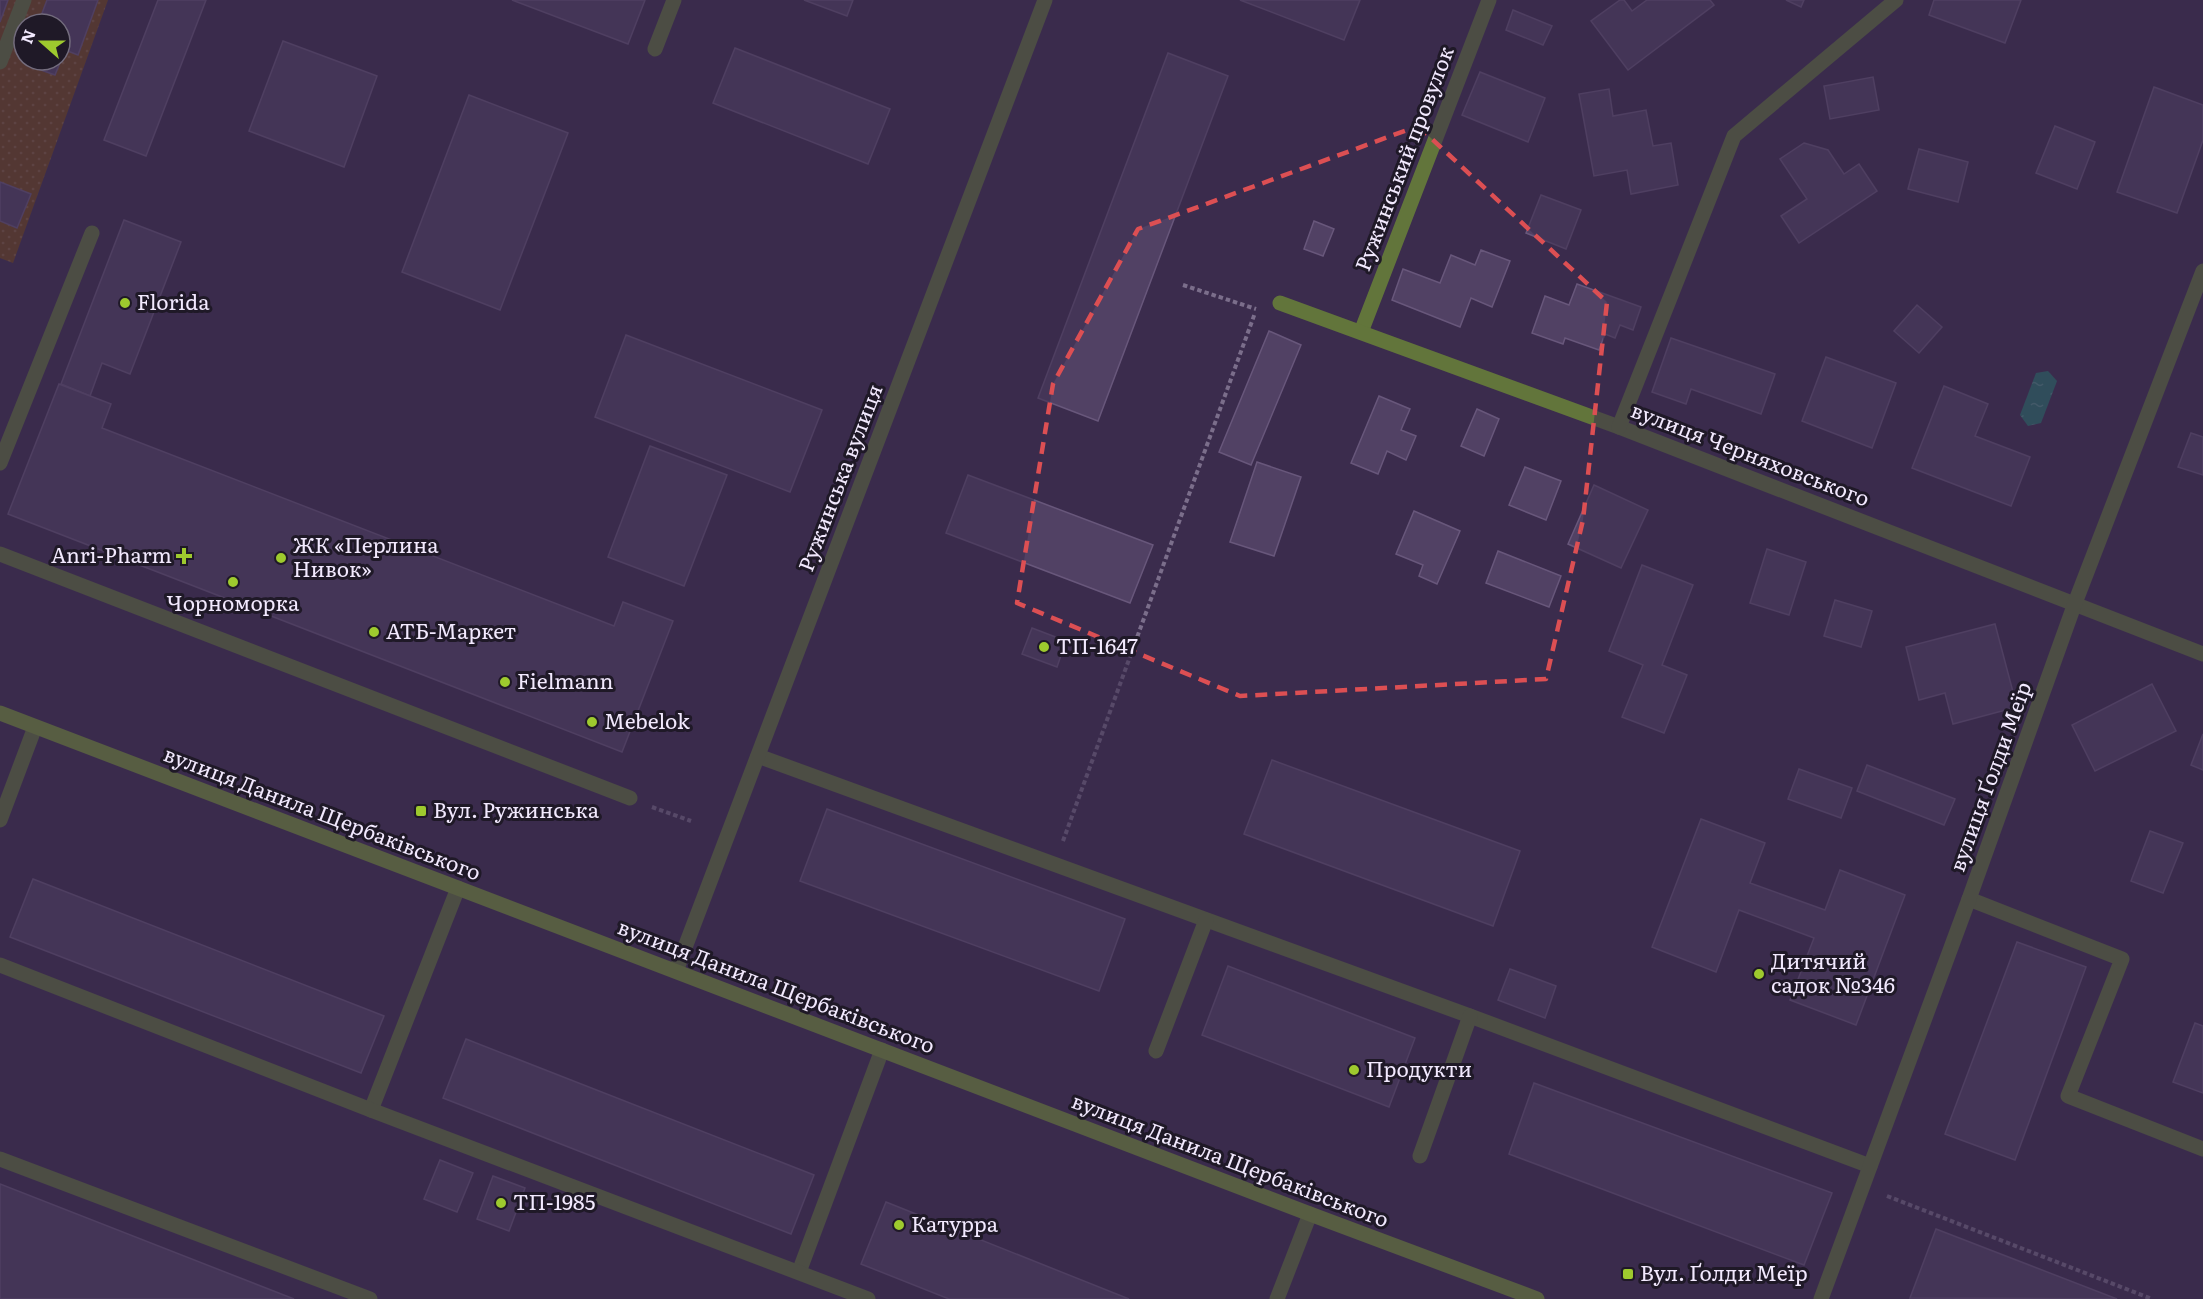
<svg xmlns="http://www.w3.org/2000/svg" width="2203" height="1299" viewBox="0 0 2203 1299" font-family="Literata,serif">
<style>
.grass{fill:url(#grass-dots);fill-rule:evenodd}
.water{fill:url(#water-ripples)}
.building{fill:#514164;stroke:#68577b;stroke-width:1.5}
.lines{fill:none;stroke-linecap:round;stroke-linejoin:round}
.path{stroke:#7b6e8b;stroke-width:4;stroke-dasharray:4.5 3;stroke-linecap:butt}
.service{stroke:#62753b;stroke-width:15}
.pedestrian{stroke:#62753b;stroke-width:15}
.minor{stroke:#62753b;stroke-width:15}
.tertiary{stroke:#62753b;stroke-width:15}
.secondary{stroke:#7a9936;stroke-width:15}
.marked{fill:none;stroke:#dc4f53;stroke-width:4.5;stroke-dasharray:12 8;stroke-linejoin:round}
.poi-dot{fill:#9eca2e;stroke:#1f1927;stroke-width:2}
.labels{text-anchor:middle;stroke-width:6;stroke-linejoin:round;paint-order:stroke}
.street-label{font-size:21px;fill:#f2e9fe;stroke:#1f1927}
.poi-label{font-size:21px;fill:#f2e9fe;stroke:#1f1927;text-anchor:start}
</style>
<defs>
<pattern id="grass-dots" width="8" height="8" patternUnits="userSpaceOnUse" patternTransform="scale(1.5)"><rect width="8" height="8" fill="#724615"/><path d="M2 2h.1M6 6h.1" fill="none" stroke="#876138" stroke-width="1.8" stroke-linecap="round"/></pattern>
<pattern id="water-ripples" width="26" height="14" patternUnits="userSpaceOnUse" patternTransform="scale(1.5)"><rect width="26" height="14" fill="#24776e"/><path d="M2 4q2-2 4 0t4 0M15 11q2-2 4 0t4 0" fill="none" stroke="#4f918b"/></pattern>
</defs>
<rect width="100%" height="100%" fill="#3b2c4d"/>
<path class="grass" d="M0,0h108l-95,263 -13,-5zM24,24h36v36h-36z"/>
<path class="water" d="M2048,371l9,10 -16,42 -13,3 -8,-11 16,-42z"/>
<g class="building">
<path d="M0,0h8l-8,22z"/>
<path d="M47,0h51l-20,55 -13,-5 -10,25 -25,-9 3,-6h27v-36h-22z"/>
<path d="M158,0h48l-60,156 -42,-16z"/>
<path d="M512,0h133l-17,44z"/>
<path d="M804,0h49l-6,16z"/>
<path d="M1240,0h120l-16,40z"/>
<path d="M1620,0h4l8,11 15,-11h63l4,5 -86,65 -37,-49z"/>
<path d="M1786,0h18l-3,7z"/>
<path d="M1934,0h87l-16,43 -76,-28z"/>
<path d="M1513,10l39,16 -9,19 -37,-15z"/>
<path d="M283,41l94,35 -33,91 -95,-36z"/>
<path d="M735,48l155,61 -22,55 -155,-61z"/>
<path d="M1168,53l60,23 -130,345 -60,-23z"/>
<path d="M1480,72l65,26 -17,44 -66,-27z"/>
<path d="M1873,77l6,33 -49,9 -6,-33z"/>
<path d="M2154,87l49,18v35l-26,73 -60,-21z"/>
<path d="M1609,89l4,27 33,-6 7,36 18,-3 7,42 -47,9 -4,-24 -33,6 -15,-82z"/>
<path d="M469,95l99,38 -68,177 -98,-38z"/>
<path d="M2055,126l40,16 -18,47 -41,-16z"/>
<path d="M1804,143l24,7 16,24 15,-10 18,27 -78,52 -18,-27 26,-17 -27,-40z"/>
<path d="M1919,149l49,13 -10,40 -50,-13z"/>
<path d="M0,182l31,12 -14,34 -17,-7z"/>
<path d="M1541,195l40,15 -15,39 -40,-16z"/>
<path d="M124,220l57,22 -51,132 -28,-11 -12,33 -29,-12z"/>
<path d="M1314,221l20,8 -11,27 -19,-7z"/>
<path d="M1481,250l29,11 -18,46 -21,-9 -11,29 -68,-27 11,-31 37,14 11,-28 24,10z"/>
<path d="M1577,284l64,23 -8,23 -13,-5 -5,13 -10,-4 -6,16 -34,-12 -2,6 -31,-11 13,-37 24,9z"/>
<path d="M1917,305l25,22 -23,26 -25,-22z"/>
<path d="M1269,331l32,14 -50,120 -32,-13z"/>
<path d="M626,335l196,75 -32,82 -195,-75z"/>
<path d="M1671,338l104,36 -14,40 -70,-25 -5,15 -34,-12z"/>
<path d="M1826,357l70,26 -24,65 -70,-27z"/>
<path d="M59,384l52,20 -9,24 512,198 9,-24 50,19 -51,131 -614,-238z"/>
<path d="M1944,386l44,18 -13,32 55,21 -19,49 -99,-38z"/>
<path d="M1379,396l31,13 -9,21 15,6 -10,24 -19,-9 -9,23 -27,-11z"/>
<path d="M1477,409l22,10 -15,37 -23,-10z"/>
<path d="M2191,433l12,4v38l-25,-8z"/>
<path d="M650,446l77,29 -43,111 -76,-29z"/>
<path d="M1257,462l44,15 -27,79 -44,-14z"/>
<path d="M1525,467l36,14 -15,39 -37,-15z"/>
<path d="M968,475l185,70 -23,58 -184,-70z"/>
<path d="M1594,485l54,25 -27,58 -53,-24z"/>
<path d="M1414,511l46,20 -23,53 -18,-8 4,-11 -27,-11z"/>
<path d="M1767,549l39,13 -17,53 -39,-12z"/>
<path d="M1498,551l63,25 -12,31 -63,-24z"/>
<path d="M1642,565l51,20 -31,80 25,10 -23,58 -42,-16 21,-52 -34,-14z"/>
<path d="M1835,600l37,11 -11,36 -37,-11z"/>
<path d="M1995,624l22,83 -64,17 -8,-31 -26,7 -13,-53z"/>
<path d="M1032,628l34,13 -9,26 -35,-13z"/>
<path d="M2152,684l24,47 -81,40 -23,-46z"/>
<path d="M2203,734v36l-12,-5z"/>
<path d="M1272,760l248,91 -27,75 -249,-92z"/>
<path d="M1867,765l88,34 -11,26 -87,-34z"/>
<path d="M1799,769l53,19 -11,30 -53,-19z"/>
<path d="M827,809l298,110 -26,72 -299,-110z"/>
<path d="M1701,819l64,24 -15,40 75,27 15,-40 65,25 -49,130 -66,-25 24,-62 -75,-28 -23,62 -64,-25z"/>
<path d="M2150,831l33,12 -20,50 -32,-12z"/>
<path d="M33,879l351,137 -23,57 -351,-136z"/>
<path d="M2017,942l69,25 -71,193 -70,-26z"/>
<path d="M1228,966l187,72 -26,69 -187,-72z"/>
<path d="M1510,969l46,17 -11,32 -47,-18z"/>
<path d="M2195,1023l8,3v67l-30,-11z"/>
<path d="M466,1039l348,136 -23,59 -348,-136z"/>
<path d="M1534,1083l298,110 -28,72 -295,-111z"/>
<path d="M440,1160l33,13 -16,39 -33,-13z"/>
<path d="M493,1176l32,12 -16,43 -32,-12z"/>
<path d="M0,1184l294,115h-294z"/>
<path d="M886,1202l243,97h-180l-88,-35z"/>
<path d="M1936,1229l181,70 -207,-1z"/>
</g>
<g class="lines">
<g class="path">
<path d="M1183,285l73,24"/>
<path d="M652,807l39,14"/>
<path d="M1063,841l192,-528"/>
<path d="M1887,1196l265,103"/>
</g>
<g class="service">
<path d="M655,49l19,-49"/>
<path d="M0,62l24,-62"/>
<path d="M0,463l92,-230"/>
<path d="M0,554l630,244"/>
<path d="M758,756l712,260 400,150"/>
<path d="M0,820l35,-93"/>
<path d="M1969,899l153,60 -54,137 135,53"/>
<path d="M1156,1051l50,-131"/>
<path d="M371,1110l87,-222"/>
<path d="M1420,1156l50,-140"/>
<path d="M0,1159l370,140"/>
<path d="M799,1272l83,-222"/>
<path d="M1277,1299l33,-85"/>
</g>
<path class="pedestrian" d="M1361,332l128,-332"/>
<g class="minor">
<path d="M1280,303l339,124 584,227"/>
<path d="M1619,427l115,-291 162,-136"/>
<path d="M0,965l371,145 497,189"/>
<path d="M1821,1299l148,-400 106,-296 128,-332"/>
</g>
<path class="tertiary" d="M676,971l369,-971"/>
<path class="secondary" d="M0,713l1310,501 227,85"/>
</g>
<path d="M0 0H2203V1299H0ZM1418,126l189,176 -24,218 -37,159 -306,17 -223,-93 36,-219 85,-155z" fill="#3b2c4d" fill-opacity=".55" fill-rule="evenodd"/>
<path class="marked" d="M1418,126l189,176 -24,218 -37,159 -306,17 -223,-93 36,-219 85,-155z"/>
<g class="poi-dot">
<circle cx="125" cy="303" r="6"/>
<path d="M181 547h6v6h6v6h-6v6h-6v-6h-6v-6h6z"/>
<circle cx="281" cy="558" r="6"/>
<circle cx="233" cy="582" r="6"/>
<circle cx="374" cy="632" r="6"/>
<circle cx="1044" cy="647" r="6"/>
<circle cx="505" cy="682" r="6"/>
<circle cx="592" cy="722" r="6"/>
<rect x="415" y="805" width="12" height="12" rx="3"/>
<circle cx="1759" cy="974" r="6"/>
<circle cx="1354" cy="1070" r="6"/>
<circle cx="501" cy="1203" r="6"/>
<circle cx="899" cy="1225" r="6"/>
<rect x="1622" y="1268" width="12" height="12" rx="3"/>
</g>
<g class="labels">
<g class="street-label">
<text transform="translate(1405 159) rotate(-69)" y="7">Ружинський провулок</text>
<text transform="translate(1750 455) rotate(21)" y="7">вулиця Черняховського</text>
<text transform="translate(841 478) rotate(-69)" y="7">Ружинська вулиця</text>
<text transform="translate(1991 777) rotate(-70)" y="7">вулиця Ґолди Меїр</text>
<text transform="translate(322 814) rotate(21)" y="7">вулиця Данила Щербаківського</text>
<text transform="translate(776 987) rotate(21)" y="7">вулиця Данила Щербаківського</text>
<text transform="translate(1230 1161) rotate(21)" y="7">вулиця Данила Щербаківського</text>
</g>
<g class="poi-label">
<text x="137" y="310">Florida</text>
<text x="293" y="553">ЖК «Перлина<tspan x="293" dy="24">Нивок»</tspan></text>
<text x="172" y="563" text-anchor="end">Anri-Pharm</text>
<text x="233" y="611" text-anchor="middle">Чорноморка</text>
<text x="386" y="639">АТБ-Маркет</text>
<text x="1056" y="654">ТП-1647</text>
<text x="517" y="689">Fielmann</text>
<text x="604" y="729">Mebelok</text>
<text x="433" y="818">Вул. Ружинська</text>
<text x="1771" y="969">Дитячий<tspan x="1771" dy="24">садок №346</tspan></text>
<text x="1366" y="1077">Продукти</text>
<text x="513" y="1210">ТП-1985</text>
<text x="911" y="1232">Катурра</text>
<text x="1640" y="1281">Вул. Ґолди Меїр</text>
</g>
</g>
<g transform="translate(42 42) rotate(291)"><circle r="28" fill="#1f1927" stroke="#736c7d" stroke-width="1.5"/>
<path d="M0-4.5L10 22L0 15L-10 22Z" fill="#9eca2e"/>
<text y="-9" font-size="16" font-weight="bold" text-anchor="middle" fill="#f2e9fe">N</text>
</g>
</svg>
